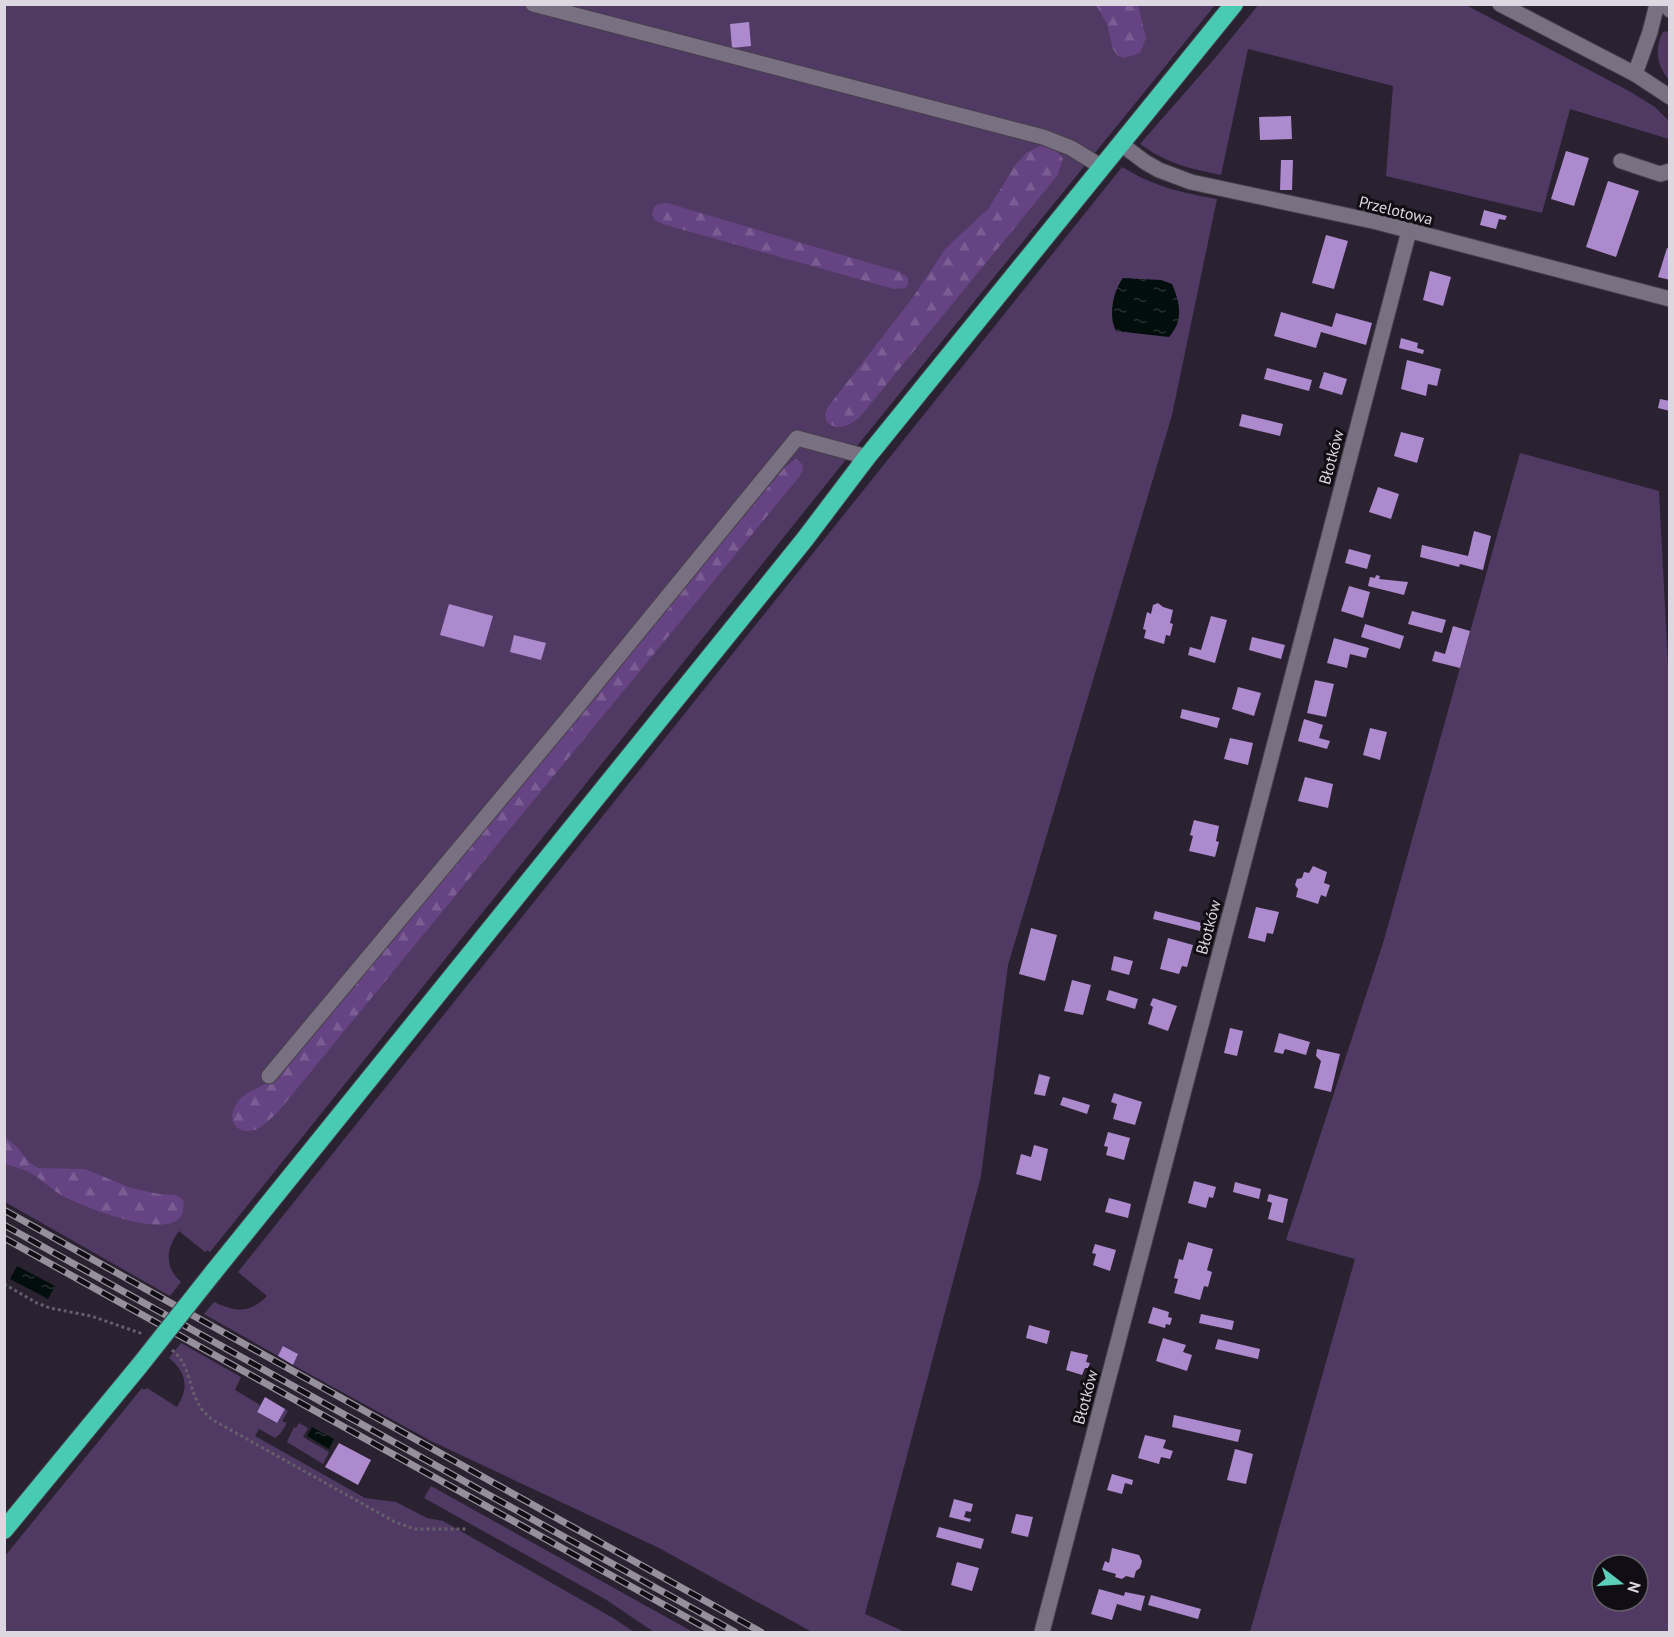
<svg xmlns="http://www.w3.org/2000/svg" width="1674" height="1637" viewBox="0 0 1674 1637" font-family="'PT Sans',sans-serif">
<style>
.green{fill:#503a63;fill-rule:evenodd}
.forest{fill:url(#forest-firs)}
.water{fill:url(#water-ripples)}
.building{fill:#ad89cd}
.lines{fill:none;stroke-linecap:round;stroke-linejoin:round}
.minor-casing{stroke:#47404c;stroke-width:17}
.highway-casing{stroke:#47404c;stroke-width:20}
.path{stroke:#655e6b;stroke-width:3;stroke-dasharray:3 3;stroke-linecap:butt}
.minor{stroke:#797081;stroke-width:15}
.highway{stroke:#49cab3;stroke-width:18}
.rail-casing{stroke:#96909c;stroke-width:7}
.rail{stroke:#110d14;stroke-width:4.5;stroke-dasharray:14;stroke-linecap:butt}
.highway-bridge-casing{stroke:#47404c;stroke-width:20;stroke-linecap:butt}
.highway-bridge{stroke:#49cab3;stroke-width:18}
.labels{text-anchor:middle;stroke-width:6;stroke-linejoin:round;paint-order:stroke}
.street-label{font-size:16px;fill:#dcd7e1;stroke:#110d14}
</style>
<defs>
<pattern id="forest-firs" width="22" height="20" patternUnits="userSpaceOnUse" patternTransform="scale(1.5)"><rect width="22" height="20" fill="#664382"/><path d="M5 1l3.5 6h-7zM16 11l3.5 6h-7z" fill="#7b5d93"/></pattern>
<pattern id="water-ripples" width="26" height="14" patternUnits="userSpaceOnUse" patternTransform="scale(1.5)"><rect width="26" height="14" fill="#020e0b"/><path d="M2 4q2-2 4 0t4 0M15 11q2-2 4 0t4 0" fill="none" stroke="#26302e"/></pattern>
</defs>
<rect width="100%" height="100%" fill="#2a2231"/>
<g class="green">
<path d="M1259,4l207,1 163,86 26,16 14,14v18l-99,-30 -28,104 -156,-37 7,-90 -145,-37 -27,126c-33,-7 -53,-11 -81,-31l76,-87z"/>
<path d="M5,5h1210l-371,457 -634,790 -3,-2 -2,2 -26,-21c-13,17 -15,36 2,51l-11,14 -165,-94z"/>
<path d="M1669,31h1l-1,49c-12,-14 -15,-31 -6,-48z"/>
<path d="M1122,167c33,20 57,25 95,32l-45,216 -164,550 -27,211 -116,438 40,18h-93l-153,-84 -228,-107 -138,-76 5,-11 -14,-8 -6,10 -74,-42 10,-12c22,10 35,12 53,-6l-29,-24z"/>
<path d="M1520,453l139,38 11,213 -1,928h-419l105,-373 -69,-19 98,-300zM1602,1565h36v36h-36z"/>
<path d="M181,1343l60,34 -6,13 25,15 -3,7 19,11 9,-14 3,2 -6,10 5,2 -7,11 -5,4 -16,-9 -4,7 110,62 31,4 31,16 16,3 170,97 21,14h-629v-76l137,-168 2,2 3,-2 30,19c12,-19 10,-34 -8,-49z"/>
<path d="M299,1423l9,5 -5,9 26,15 -6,12 -36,-22 7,-15 2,1z"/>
<path d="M431,1486l262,146h-39l-49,-33 -181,-101z"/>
</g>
<g class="forest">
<path d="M1096,5h42l8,33 -6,15 -16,5 -6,-2 -5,-7 -6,-25z"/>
<path d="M1042,145c10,1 15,5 21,14l-6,17 -198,242c-11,8 -22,14 -33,3l-1,-7 3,-7 83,-107 35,-52 43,-40 27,-44 10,-11z"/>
<path d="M667,203l233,69 8,6v7l-3,3 -11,1 -228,-64 -10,-4 -4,-6 2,-8 5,-3z"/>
<path d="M796,459l6,5 1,5 -4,8 -522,636c-7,6 -14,14 -23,17 -17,5 -27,-9 -19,-24 9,-16 25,-17 38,-27 4,-3 7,-7 10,-10l502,-602z"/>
<path d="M4,1136l13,11 13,16 8,5 47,1 46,19 28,6 17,1 7,5c10,52 -99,7 -118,-3 -14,-7 -24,-19 -38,-26 -7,-3 -15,-5 -22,-7z"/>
</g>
<g class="water">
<path d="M1123,278l38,2 11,4c8,19 12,36 -3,53l-53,-6c-8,-15 -3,-40 7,-53z"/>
<path d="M17,1266l38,20 -7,13 -38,-20z"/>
<path d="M312,1427l22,12 -5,10 -22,-13z"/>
</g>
<g class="building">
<path d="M749,22l2,24 -19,2 -2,-24z"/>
<path d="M1291,116l1,23 -32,1 -1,-23z"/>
<path d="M1566,151l23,7 -15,48 -23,-7z"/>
<path d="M1281,160h12l-1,30h-12z"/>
<path d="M1608,181l31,10 -23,66 -30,-10z"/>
<path d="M1484,210l23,6 -2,4 -6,-1 -3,10 -16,-4z"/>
<path d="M1326,235l22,6 -14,48 -22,-6z"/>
<path d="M1667,248l3,1v31l-12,-3z"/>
<path d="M1430,271l21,6 -8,29 -20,-6z"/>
<path d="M1281,312l51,15 4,-14 36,10 -6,22 -45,-13 -5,16 -42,-12z"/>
<path d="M1401,338l17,5 -1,5 7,2 -1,4 -24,-6z"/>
<path d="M1407,360l34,9 -4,17 -9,-2 -2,12 -25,-7z"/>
<path d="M1267,368l45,12 -3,11 -45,-12z"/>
<path d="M1324,372l23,7 -5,16 -23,-7z"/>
<path d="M1660,399l10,2v10l-12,-3z"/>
<path d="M1242,414l41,10 -3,12 -41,-10z"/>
<path d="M1401,432l23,6 -7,25 -23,-7z"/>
<path d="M1378,487l21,7 -8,25 -22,-7z"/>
<path d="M1474,531l17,5 -8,34 -23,-6 -1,3 -39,-10 2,-12 46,11z"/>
<path d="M1349,549l22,6 -4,14 -22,-6z"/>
<path d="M1376,575l4,1 -1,3 29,3 -4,13 -36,-9 2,-9 5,1z"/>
<path d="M1349,586l21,6 -7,26 -22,-7z"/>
<path d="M1158,603l5,4 10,3 -3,13 3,1 -3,12 -4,-1 -2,9 -20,-6 2,-8 -3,-1 4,-17 4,2 2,-9z"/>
<path d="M449,604l44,12 -9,31 -44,-12z"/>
<path d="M1412,611l34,9 -4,13 -34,-9z"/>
<path d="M1211,616l16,4 -12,43 -27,-8 2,-8 11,3z"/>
<path d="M1365,624l39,12 -4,13 -39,-12z"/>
<path d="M1453,626l17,5 -10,37 -28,-7 3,-10 10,3z"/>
<path d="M514,635l32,8 -5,17 -31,-8z"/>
<path d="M1252,637l33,8 -4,14 -32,-9z"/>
<path d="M1334,638l35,10 -3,10 -16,-4 -3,14 -20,-5z"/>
<path d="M1315,680l19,4 -8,33 -19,-4z"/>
<path d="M1238,687l23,6 -7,23 -22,-7z"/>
<path d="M1182,709l38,9 -3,10 -37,-10z"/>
<path d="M1304,719l19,6 -4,13 11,3 -3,8 -29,-8z"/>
<path d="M1370,728l17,4 -7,28 -17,-5z"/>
<path d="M1230,738l23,5 -5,22 -24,-6z"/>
<path d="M1305,777l28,7 -5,24 -30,-7z"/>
<path d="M1194,820l25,6 -3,15 3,1 -4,15 -26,-6 4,-15 -3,-1z"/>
<path d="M1313,866l14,6 -3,11 6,2 -4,12 -5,-2 -3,9 -22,-7 2,-8 -3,-4 2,-6 5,-1 2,-6 5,1z"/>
<path d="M1256,907l23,5 -6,22 -6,-1 -2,9 -17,-4z"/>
<path d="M1155,911l47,12 -2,8 -47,-12z"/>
<path d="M1031,928l26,7 -12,46 -26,-7z"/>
<path d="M1168,938l25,7 -6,22 -5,-1 -3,8 -19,-5z"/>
<path d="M1114,956l19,5 -4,14 -18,-5z"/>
<path d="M1072,980l19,5 -8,30 -19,-4z"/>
<path d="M1109,990l29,9 -3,10 -29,-9z"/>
<path d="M1153,998l24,8 -9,25 -20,-7 5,-17 -3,-2z"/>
<path d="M1230,1028l13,3 -6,25 -13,-3z"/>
<path d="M1279,1033l31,9 -4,13 -21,-6 -2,5 -9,-2z"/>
<path d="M1317,1049l23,5 -9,38 -17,-4 7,-27 -5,-5z"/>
<path d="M1039,1074l11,3 -5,19 -11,-2z"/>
<path d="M1114,1093l28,9 -7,23 -22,-6 4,-15 -6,-2z"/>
<path d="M1063,1097l27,8 -3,9 -27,-9z"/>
<path d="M1108,1132l22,6 -6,22 -18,-5 2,-8 -4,-1z"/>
<path d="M1034,1145l14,4 -7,32 -25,-7 5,-20 10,3z"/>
<path d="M1194,1181l22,6 -3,11 -4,-1 -3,11 -18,-5z"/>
<path d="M1235,1182l26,7 -2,10 -26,-7z"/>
<path d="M1269,1194l19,5 -5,24 -15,-4 4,-16 -5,-2z"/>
<path d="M1109,1198l22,6 -3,14 -23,-6z"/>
<path d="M1188,1242l25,7 -6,21 5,2 -4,15 -4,-1 -4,14 -26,-7 4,-14 -4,-1 5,-19 4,1z"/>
<path d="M1095,1244l21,6 -6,21 -17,-6 3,-11 -4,-1z"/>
<path d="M1153,1307l16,5 -1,5 4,1 -2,7 -4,-1 -1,4 -17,-5z"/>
<path d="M1201,1314l33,7 -2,9 -33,-7z"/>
<path d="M1029,1325l21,6 -3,13 -21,-6z"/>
<path d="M1163,1338l23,7 -3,7 9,3 -5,16 -31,-10z"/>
<path d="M1218,1339l42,10 -2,10 -43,-10z"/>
<path d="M283,1346l15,8 -5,11 -15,-9z"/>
<path d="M1071,1351l17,4 -2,7 4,1 -2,5h-3l-3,7 -16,-5z"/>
<path d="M265,1397l20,12 -8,14 -20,-11z"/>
<path d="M1174,1415l67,15 -3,12 -66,-15z"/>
<path d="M1145,1435l21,5 -3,8 10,3 -3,8 -9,-2 -2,7 -21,-6z"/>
<path d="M339,1443l32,17 -13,25 -33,-18z"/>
<path d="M1235,1449l18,5 -7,30 -19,-4z"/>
<path d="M1112,1474l21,6 -1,5 -7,-2 -3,11 -15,-4z"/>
<path d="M954,1499l19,5 -2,8 -5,-1 -2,6 7,2 -1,3 -21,-5z"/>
<path d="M1016,1514l17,3 -5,20 -17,-4z"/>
<path d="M939,1527l45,12 -3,10 -45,-12z"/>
<path d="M1112,1548l27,7 3,6 -2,7 -4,3 -2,7 -8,-2 -4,3 -7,-2 1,-3 -14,-4 3,-9 4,2z"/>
<path d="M957,1562l22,6 -7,23 -21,-6z"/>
<path d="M1099,1589l25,7 1,-4 20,4 -4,15 -24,-7 -5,16 -21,-6z"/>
<path d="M1151,1595l50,14 -3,10 -50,-14z"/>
</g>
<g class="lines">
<g class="minor-casing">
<g id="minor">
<path d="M533,4l510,133 28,11 31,19"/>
<path d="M1500,4l135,70 35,23"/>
<path d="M1665,4l5,6"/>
<path d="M1635,74l15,-42 7,-28"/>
<path d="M1121,144l24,18 14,8 32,12 186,40 293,77"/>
<path d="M1621,161l39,13 10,-3"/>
<path d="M269,1076l300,-359 228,-279 70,19"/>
<path d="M1042,1632l367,-1401"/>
</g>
</g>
<g class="highway-casing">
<g id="highway">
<path d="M212,1274l593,-735 62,-82 367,-453"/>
<path d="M4,1530l136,-165"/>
</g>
</g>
<g class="path">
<path d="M4,1284l33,19 13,5 41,8 52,18"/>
<path d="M172,1350c24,19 13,50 41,70l182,102 20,7h51"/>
</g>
<use href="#minor" class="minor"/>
<use href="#highway" class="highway"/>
<g class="rail-casing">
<g id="rail">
<path d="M4,1210l757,422"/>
<path d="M4,1225l731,407"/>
<path d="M4,1238l709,394"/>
</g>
</g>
<use href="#rail" class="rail"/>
<g class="highway-bridge-casing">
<path id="highway-bridge" d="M140,1365l72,-91"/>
</g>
<use href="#highway-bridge" class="highway-bridge"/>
</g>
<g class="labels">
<g class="street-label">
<text transform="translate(1396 210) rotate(14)" y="6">Przelotowa</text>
<text transform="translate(1331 457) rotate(-75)" y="6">Błotków</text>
<text transform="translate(1208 927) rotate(-75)" y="6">Błotków</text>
<text transform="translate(1085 1397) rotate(-75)" y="6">Błotków</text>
</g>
</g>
<rect width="1674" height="1637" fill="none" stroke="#dcd7e1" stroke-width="12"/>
<g transform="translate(1620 1583) rotate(107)"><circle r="28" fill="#110d14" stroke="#625e66" stroke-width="1.5"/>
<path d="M0-4.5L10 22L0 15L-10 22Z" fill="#5dceb9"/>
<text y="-9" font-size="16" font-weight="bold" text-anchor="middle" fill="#dcd7e1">N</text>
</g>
</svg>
